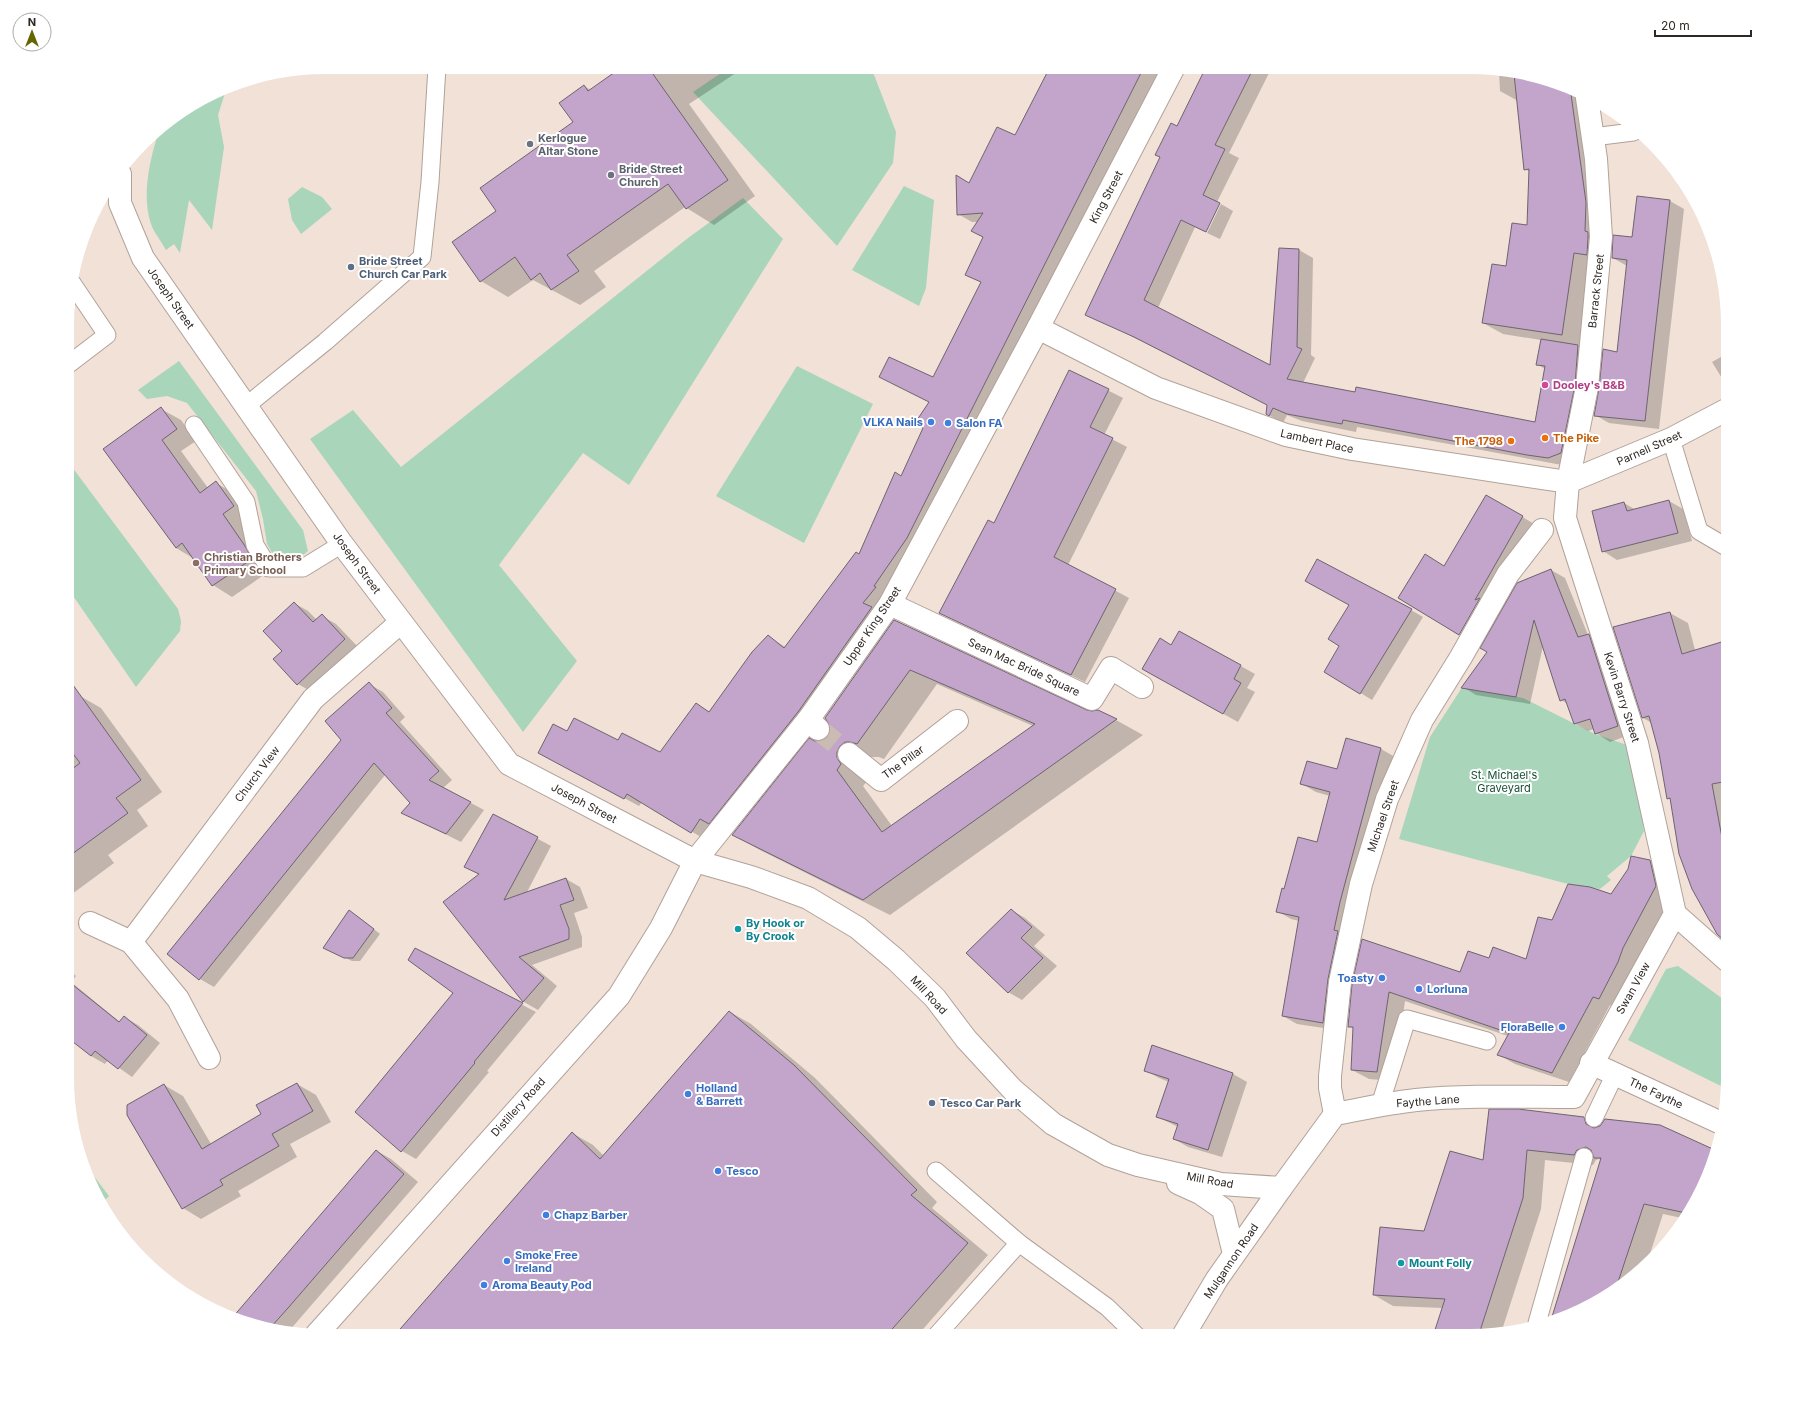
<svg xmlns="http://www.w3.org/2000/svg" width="1795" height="1403" viewBox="0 0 1795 1403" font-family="Inter,sans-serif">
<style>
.green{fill:#a9d5ba}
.shadow{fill:#0003;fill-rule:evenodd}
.building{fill:#c3a4ca;stroke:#6e6470;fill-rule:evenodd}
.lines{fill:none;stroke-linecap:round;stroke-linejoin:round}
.minor-tunnel{stroke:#cabcb3;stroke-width:22;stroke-dasharray:22 11;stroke-linecap:butt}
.service-casing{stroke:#b1a299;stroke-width:19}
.minor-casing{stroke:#b1a299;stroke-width:24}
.tertiary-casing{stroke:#b1a299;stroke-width:24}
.secondary-casing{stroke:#b1a299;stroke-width:24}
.service{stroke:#fff;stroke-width:17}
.minor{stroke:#fff;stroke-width:22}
.tertiary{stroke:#fff;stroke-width:22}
.secondary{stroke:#fff;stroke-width:22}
.worship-dot{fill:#6b7280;stroke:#fff;stroke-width:1.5}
.service-dot{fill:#5c6f8a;stroke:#fff;stroke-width:1.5}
.hotel-dot{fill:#d1479c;stroke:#fff;stroke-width:1.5}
.shop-dot{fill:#3f7fe0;stroke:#fff;stroke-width:1.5}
.food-dot{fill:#e8710a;stroke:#fff;stroke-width:1.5}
.education-dot{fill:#8d6e63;stroke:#fff;stroke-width:1.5}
.culture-dot{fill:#0f9aa8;stroke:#fff;stroke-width:1.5}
.labels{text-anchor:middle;stroke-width:4;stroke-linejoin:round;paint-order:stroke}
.worship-label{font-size:11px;font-weight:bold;fill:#5b616d;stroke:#fff;text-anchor:start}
.street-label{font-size:11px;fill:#2e2825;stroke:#fff}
.service-label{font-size:11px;font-weight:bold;fill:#4e5e75;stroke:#fff;text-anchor:start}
.hotel-label{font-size:11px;font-weight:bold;fill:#b23c85;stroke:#fff;text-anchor:start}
.shop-label{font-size:11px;font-weight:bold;fill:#366cbe;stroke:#fff;text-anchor:start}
.food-label{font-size:11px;font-weight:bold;fill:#c56008;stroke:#fff;text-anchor:start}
.education-label{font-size:11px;font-weight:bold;fill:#785e54;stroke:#fff;text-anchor:start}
.park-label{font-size:11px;fill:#164f33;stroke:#fff}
.culture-label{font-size:11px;font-weight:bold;fill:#0d838f;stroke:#fff;text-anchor:start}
</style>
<rect width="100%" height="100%" fill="#f1e1d7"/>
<g class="green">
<path d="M730,67h141l25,65 -3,31 -56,83 -144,-154z"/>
<path d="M226,90l-8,25 6,32 -12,83 -23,-30 -9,53 -6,-9 -8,6c-4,-7 -9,-14 -13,-21 -13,-31 -3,-71 7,-101z"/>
<path d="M904,186l30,14 -8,88 -7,18 -67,-36z"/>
<path d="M302,187l20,10 10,12 -31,25 -9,-14 -4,-21z"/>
<path d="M743,198l40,41 -154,246 -46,-32 -84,112 78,96 -54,71 -213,-293 43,-29 48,57 287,-229z"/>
<path d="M179,361l124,169 5,21 -11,9 -22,-2 -8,-14 -4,-25 -7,-28 -69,-88 -20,-7 -20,3 -9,-9z"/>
<path d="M797,366l76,38 -69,139 -88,-47z"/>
<path d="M69,463l109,146 3,12 -1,10 -44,56 -67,-97z"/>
<path d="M1461,689h8l54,9 72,36 35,12 14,85 -13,25 -24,20 4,4 -11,9 -32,-5 -169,-45 31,-102z"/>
<path d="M1678,966l49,36v87l-99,-49 38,-71z"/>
<path d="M87,1167l22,29 -7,7 -8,-11z"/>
</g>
<g class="shadow">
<path d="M624,67h121l-56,37 66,92 -41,29 -29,-18 -91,64 12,16 -26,18 -47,-25 -25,17 -27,-16 17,-70 76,-89 10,-36 7,4z"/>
<path d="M1068,67h94l-241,479 -109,175 -106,119 -64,-38 -3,4 -85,-46 13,-27 52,9 42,11 35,-48 14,7 58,-76 17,11 75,-92 41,-78 23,-49 5,-26 -49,-25 53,1 49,-95 -15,-8 17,-37 -12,-7 7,-9h-7l-14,-8 12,-30 45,-47z"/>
<path d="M1207,67h65l-43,86 10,5 -22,44 2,1 -14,29 -10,-5 -37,81 113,58 28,-116 14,8 -2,97 4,3 -12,25 233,40 9,-54 -8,-5 4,-24 -38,-6 -20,-11 24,-55 21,-42 2,-54 -5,-3 -7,-68 -18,-10 -1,-20 70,16 21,13 8,50 -16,196 -5,-1 15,9 -30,111 -205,-38 -1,5 -54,-11 -15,-6 -4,8 -16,-9 1,-9 -181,-91z"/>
<path d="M1663,161l11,15 -4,-3z"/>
<path d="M1670,201l14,8 -25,220 -50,-6 -14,-8 23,-62 9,-87 -14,-8z"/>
<path d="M1221,204l12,7 -13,28 -13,-6z"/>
<path d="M1728,353v35l-16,-26z"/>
<path d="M1070,371l53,27 -19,37 23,12 -59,118 61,33 -44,84 -145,-69 54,-89z"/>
<path d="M161,409l20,11 15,21 -15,10 27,37 8,-5 19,11 17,24 -10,7 22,33 7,12 -39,27 -19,-12 -20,-27 -17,-10 -71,-98z"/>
<path d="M1487,496l49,29 -63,117 -13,-7 20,-34h-3l-18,33 -14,-67z"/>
<path d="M1669,501l14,8 9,32 -75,19 -14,-9 21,-48 12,7z"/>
<path d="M1551,570l14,8 23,57 15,8 29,91 -22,8 -14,-9 -2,-4 -6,2 -14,-8 -6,-19 -7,-4 -18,-54 -13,58 -54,-9 -13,-8 25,-35 30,-69z"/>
<path d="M294,603l14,8 9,9 5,-4 14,8 23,24 -47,44 -14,-8 -24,-25 9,-8z"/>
<path d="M1411,610l12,7 -51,83 -47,-29z"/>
<path d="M1670,613l18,10 32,123 8,41v145l-57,-132 -3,-2 -8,-46 -8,-29 -9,-5z"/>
<path d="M894,621l192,90h12l18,9 27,15 -253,180 -130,-65 -27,-15 82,-93h7l6,-4zM937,684l96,42 -141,100 -29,-40 5,-6 -2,-18 6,-5h7l5,2z"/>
<path d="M1180,632l75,42 -8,14 8,4 -17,30 -81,-45z"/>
<path d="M369,684l14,8 22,25 -5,5 52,58 -9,8 41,22 -23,32 -58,-29 8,-10 -26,-28 -171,212 -14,-8 143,-240z"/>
<path d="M80,696l21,12 61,84 -25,18 11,16 -40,29 6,8 -46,34v-193z"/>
<path d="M1381,749l14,8 -58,273 -40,-6 -14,-8 16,-95 -8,-2 -14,-8 8,-21 32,-46 13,-48 -14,-4 -14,-8 36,-14z"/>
<path d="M494,815l57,31 -25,48 40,-15 14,8 8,21 -14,5 8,24v10l-50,18 25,21 -19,24 -14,-8 -80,-100 36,-27 -15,-8z"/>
<path d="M1650,861l17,10 5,25 -56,112 -6,-3 -41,77 -54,-18 -16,-9 9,-19 -103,-35 -11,80 -25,-2 -17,-9 2,-41 -5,-3 4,-42 108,-10 29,-15 37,1 26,-39 59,-26z"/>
<path d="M1011,910l14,8 20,17 -11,11 23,20 -35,34 -14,-8z"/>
<path d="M356,915l24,19 -20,27h-8l-21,-10z"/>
<path d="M416,950l120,62 -49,59 2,1 -73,87 -14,-8 52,-158z"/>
<path d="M68,969l8,7 -5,6 49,40 4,-5 14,8 22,18 -28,34 -24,-17 -3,4 -14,-8 -23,-19z"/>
<path d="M730,1012l21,12 64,54 122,124 -5,6 56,47 -71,81 -522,-1 177,-202 21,12 11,11z"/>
<path d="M1153,1046l80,28 14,8 -25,75 -34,-10 -14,-8 4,-12 -20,-10 11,-35 -10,-4 -14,-8z"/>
<path d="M297,1084l19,11 15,27 -41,22 7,13 -59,34 3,5 -40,23 -18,-11 -19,-123 19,11 28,48 52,-30z"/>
<path d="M1584,1118l16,9 114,25 -6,25 -26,41 -19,-4 -16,49 -33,29 -45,24 -17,4 50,-159 -3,-2 -3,1 -3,5 -48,-5 -4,49 -39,121 -32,6 -27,-28 -50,-2 -19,-11 50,-63 60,-71z"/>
<path d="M377,1151l14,8 27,23 -129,149 -56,-13z"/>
</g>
<g class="building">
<path d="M622,67h26l80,113 -42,29 -18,-25 -101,71 12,16 -28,19 -11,-17 -9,7 -16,-23 -35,25 -28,-40 44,-31 -16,-23 93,-66 -14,-19 25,-18 4,6z"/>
<path d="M1050,67h94l-237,471 -33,48 2,1 -13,16 9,4 -74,105 -89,112 -9,-5 -9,14 -64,-39 -3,5 -86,-46 15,-29 14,7 7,-13 44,22 4,-7 38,19 36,-49 13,9 43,-60 16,-17 16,13 72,-96 3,2 36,-82 6,4 22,-48 -8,-5 14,-21 -50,-25 10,-20 44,20 48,-95 -16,-7 18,-38 -12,-6 12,-18 -26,2 -1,-40 13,8 28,-56 18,8z"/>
<path d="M1206,67h48l-39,78 10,4 -22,46 17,8 -14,29 -25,-12 -37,80 126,65 9,-117 20,1 -2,98 5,2 -15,30 68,13 1,-5 179,35 10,-56 -9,-1 5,-26 37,6 -3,40 -14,68 -13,5 -21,-3 -184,-35 -1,4 -55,-10 -14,-6 -4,8 -3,-2 1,-9 -133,-68 -49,-22 75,-158 -5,-2 16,-32 6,3z"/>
<path d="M1514,74l56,13 16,115 -1,29 3,1v5l-1,18 -13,-2 -12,82 -80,-12 10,-59 14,2 6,-43 15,2 2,-56 -5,1z"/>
<path d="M1637,196l33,4 -25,221 -51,-5 5,-28 4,-39 14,3 10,-92 -15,-2 1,-23 19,2z"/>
<path d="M1069,370l40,19 -19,38 23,11 -59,119 62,32 -45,86 -132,-62 49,-93 6,3z"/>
<path d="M161,407l16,22 -15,11 38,53 16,-12 18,25 -11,8 22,32 7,13 -40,27 -30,-43 -6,5 -73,-99z"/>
<path d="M1486,495l37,21 -48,84 5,-2 -21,37 -61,-37 27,-44 19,12z"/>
<path d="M1669,500l9,33 -76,19 -10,-41 32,-9 3,9z"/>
<path d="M1317,559l95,50 -52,85 -36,-22 15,-26 -11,-7 21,-34 -44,-24z"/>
<path d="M1551,569l27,68 11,-3 29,92 -23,8 -5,-15 -16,5 -9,-25 -5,2 -26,-81 -18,77 -55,-9 26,-36 -7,-4 37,-65z"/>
<path d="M294,602l19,20 9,-8 23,25 -48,46 -24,-26 9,-8 -19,-20z"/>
<path d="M1670,612l12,42 46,-14v141l-16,3 16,86v74l-11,-10 -25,-45 -13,-35 -9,-56 -3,1 -8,-46 -10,-37 -7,2 -29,-91z"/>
<path d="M894,620l193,90 5,1 6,-1 19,9 -254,181 -131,-65 77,-97 6,3h6l7,-4 2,-5v-6l-5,-8zM910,670l125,54 -153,108 -45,-62 4,-6 -4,-6v-6l3,-6 5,-4h6l6,2z"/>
<path d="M1179,631l62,34 -7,14 7,4 -18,31 -81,-45 18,-31 11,7z"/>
<path d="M68,678l73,102 -25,18 12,15 -60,44v-85l12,-9 -12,-16z"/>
<path d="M369,682l23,26 -6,5 53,58 -10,9 42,22 -25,32 -45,-21 9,-10 -36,-40 -175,217 -32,-26 174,-214 -16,-19z"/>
<path d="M1346,738l35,10 -41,154 -6,28 4,1 -10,48 -5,44 -41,-7 17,-99 -23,-5 6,-24 2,1 14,-52 19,5 13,-50 -30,-8 7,-23 30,8z"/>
<path d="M493,814l45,23 -34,63 62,-22 8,22 -14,5 9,24v10l-50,18 25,21 -21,24 -80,-100 36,-28 -15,-7z"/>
<path d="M1631,856l19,4 6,26 -33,62 -5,14 -19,37 -6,-2 -41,76 -55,-18 12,-22 -120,-41 -12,80 -26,-2 2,-43h-5l4,-43 10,-45 98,33 8,-21 21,7 4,-11 33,12 12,-42 14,3 16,-36 22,3 21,7 17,-25z"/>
<path d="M1011,909l21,18 -11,11 22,20 -35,35 -42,-40z"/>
<path d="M349,910l25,19 -21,29h-9l-21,-10z"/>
<path d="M415,948l108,55 -49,59 1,1 -74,89 -46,-40 98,-119 -45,-33z"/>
<path d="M68,981l51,41 5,-6 23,19 -29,34 -23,-18 -4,5 -23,-18z"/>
<path d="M729,1011l65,54 123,125 -6,5 57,48 -82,93h-492l178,-204 28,27z"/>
<path d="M1152,1045l81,28 -25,77 -35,-11 5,-15 -22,-7 13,-38 -25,-8z"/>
<path d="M297,1083l16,28 -41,23 7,12 -59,34 3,5 -41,24 -55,-94v-10l37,-21 38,65 59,-35 -5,-9z"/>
<path d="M1489,1109h29l66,8 2,7 8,4 6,-2 5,-7 55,6 55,25 -7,27 -22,36 -42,-9 -29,87 -46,25 -18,4 50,-162h-7l-3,-8 -5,-3 -9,3 -3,5 -47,-5 -4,48 -44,136 -9,2h-37l12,-37 -72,-4 7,-68 44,4 26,-80 33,9z"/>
<path d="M376,1150l28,24 -116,134 -17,19 -39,-9z"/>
</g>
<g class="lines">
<path class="minor-tunnel" d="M818,729l31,25"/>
<g class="service-casing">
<g id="service">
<path d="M1593,137l40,-5 5,-2"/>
<path d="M69,364l38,-29 -35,-52"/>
<path d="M246,406l79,-64 97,-85 8,-75 7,-115"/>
<path d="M194,425l52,77 9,43 14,23h34l39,-24"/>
<path d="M1671,439l28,92 29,17"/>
<path d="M1380,1105l27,-86 80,22"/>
<path d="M1594,1118l21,-44"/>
<path d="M936,1171l83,72"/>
<path d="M1537,1323l47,-166"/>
<path d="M936,1336l83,-93 88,64 30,29"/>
</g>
</g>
<g class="minor-casing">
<g id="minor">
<path d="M1038,328l118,60 130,47 66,14 216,33"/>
<path d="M890,604l202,95 19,-31 31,19"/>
<path d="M808,720l10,9"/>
<path d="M849,754l32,26 76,-59"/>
<path d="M90,923l41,19"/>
<path d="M209,1058l-31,-59 -47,-57 182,-243 88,-77"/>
<path d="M1335,1114l-5,-26v-12l10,-94 21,-98 26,-85 35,-79 39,-63 47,-83 34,-44"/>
</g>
</g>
<g class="tertiary-casing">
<g id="tertiary">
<path d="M1568,482l19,-95 14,-150 -5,-78 -9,-61"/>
<path d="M1675,914l53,47"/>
<path d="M1591,1063l130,60"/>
<path d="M1183,1336l34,-57 64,-91"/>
</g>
</g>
<g class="secondary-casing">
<g id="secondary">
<path d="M120,174v29l23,55 199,286 167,220 186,97 56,16 57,21 50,30 38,32 39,38 31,41 47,51 40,34 55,31 30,10 83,19 60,4 54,-74c27,-5 53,-11 81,-14 52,-5 105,-3 158,-3l101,-183 -38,-171 -72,-225 3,-36 103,-43 57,-30"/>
<path d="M1178,1183l22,10 23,16 11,45"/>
<path d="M316,1335l303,-339 42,-68 34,-67 113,-141 82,-116 148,-276 136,-261"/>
</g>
</g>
<use href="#service" class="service"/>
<use href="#minor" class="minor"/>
<use href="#tertiary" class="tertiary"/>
<use href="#secondary" class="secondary"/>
</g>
<g class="worship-dot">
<circle cx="530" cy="144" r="4"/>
<circle cx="611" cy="175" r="4"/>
</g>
<g class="service-dot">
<circle cx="351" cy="267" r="4"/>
<circle cx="932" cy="1103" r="4"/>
</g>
<circle class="hotel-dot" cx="1545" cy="385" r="4"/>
<g class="shop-dot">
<circle cx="931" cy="422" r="4"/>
<circle cx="948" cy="423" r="4"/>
<circle cx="1382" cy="978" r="4"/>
<circle cx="1419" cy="989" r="4"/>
<circle cx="1562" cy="1027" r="4"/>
<circle cx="688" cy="1094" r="4"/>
<circle cx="718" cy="1171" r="4"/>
<circle cx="546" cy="1215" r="4"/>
<circle cx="507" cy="1261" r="4"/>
<circle cx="484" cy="1285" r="4"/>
</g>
<g class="food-dot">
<circle cx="1545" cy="438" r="4"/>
<circle cx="1511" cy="441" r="4"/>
</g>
<circle class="education-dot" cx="196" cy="563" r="4"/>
<g class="culture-dot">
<circle cx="738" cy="929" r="4"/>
<circle cx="1401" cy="1263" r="4"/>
</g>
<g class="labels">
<g class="worship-label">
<text x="538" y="142">Kerlogue<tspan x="538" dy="13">Altar Stone</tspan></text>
<text x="619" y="173">Bride Street<tspan x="619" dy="13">Church</tspan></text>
</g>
<g class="street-label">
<text transform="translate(1106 197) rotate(-62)" y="4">King Street</text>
<text transform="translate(1596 291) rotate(-84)" y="4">Barrack Street</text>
<text transform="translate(171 298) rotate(55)" y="4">Joseph Street</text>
<text transform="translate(1317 441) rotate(13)" y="4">Lambert Place</text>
<text transform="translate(1649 448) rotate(-24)" y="4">Parnell Street</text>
<text transform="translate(357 563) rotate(54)" y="4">Joseph Street</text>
<text transform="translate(872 626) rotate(-56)" y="4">Upper King Street</text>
<text transform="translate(1024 667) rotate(25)" y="4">Sean Mac Bride Square</text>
<text transform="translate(1622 697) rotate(72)" y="4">Kevin Barry Street</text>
<text transform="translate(903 762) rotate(-36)" y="4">The Pillar</text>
<text transform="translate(257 774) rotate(-53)" y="4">Church View</text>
<text transform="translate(584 803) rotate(28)" y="4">Joseph Street</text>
<text transform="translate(1383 816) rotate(-71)" y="4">Michael Street</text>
<text transform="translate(1633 988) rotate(-61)" y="4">Swan View</text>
<text transform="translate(929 995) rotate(47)" y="4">Mill Road</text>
<text transform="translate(1656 1093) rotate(25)" y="4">The Faythe</text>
<text transform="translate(1428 1101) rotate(-4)" y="4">Faythe Lane</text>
<text transform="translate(518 1107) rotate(-48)" y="4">Distillery Road</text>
<text transform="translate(1210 1180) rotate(10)" y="4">Mill Road</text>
<text transform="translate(1231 1261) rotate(-56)" y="4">Mulgannon Road</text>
</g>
<g class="service-label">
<text x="359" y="265">Bride Street<tspan x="359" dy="13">Church Car Park</tspan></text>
<text x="940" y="1107">Tesco Car Park</text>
</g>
<g class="hotel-label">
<text x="1553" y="389">Dooley's B&amp;B</text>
</g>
<g class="shop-label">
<text x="923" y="426" text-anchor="end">VLKA Nails</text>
<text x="956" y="427">Salon FA</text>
<text x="1374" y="982" text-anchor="end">Toasty</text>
<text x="1427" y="993">Lorluna</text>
<text x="1554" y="1031" text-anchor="end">FloraBelle</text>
<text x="696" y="1092">Holland<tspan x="696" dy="13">&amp; Barrett</tspan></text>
<text x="726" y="1175">Tesco</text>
<text x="554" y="1219">Chapz Barber</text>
<text x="515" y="1259">Smoke Free<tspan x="515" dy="13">Ireland</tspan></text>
<text x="492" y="1289">Aroma Beauty Pod</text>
</g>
<g class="food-label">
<text x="1553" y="442">The Pike</text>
<text x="1503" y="445" text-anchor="end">The 1798</text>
</g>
<g class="education-label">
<text x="204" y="561">Christian Brothers<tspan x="204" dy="13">Primary School</tspan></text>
</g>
<g class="park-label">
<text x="1504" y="779">St. Michael's<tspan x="1504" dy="13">Graveyard</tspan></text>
</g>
<g class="culture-label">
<text x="746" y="927">By Hook or<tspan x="746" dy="13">By Crook</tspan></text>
<text x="1409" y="1267">Mount Folly</text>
</g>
</g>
<path d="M0 0H1795V1403H0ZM325 74H1470A251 251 0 0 1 1721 325V1078A251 251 0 0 1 1470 1329H325A251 251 0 0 1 74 1078V325A251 251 0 0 1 325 74Z" fill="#fff" fill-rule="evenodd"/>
<g transform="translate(32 32)"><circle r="19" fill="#ffffff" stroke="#aba9a8"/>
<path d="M0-3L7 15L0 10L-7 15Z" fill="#636601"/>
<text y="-6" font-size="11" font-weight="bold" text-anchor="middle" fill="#2e2825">N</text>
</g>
<path d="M1655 30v6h96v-6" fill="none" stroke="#2e2825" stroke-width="2"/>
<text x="1661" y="30" font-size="12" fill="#2e2825" stroke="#ffffff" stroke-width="3" paint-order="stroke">20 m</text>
</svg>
